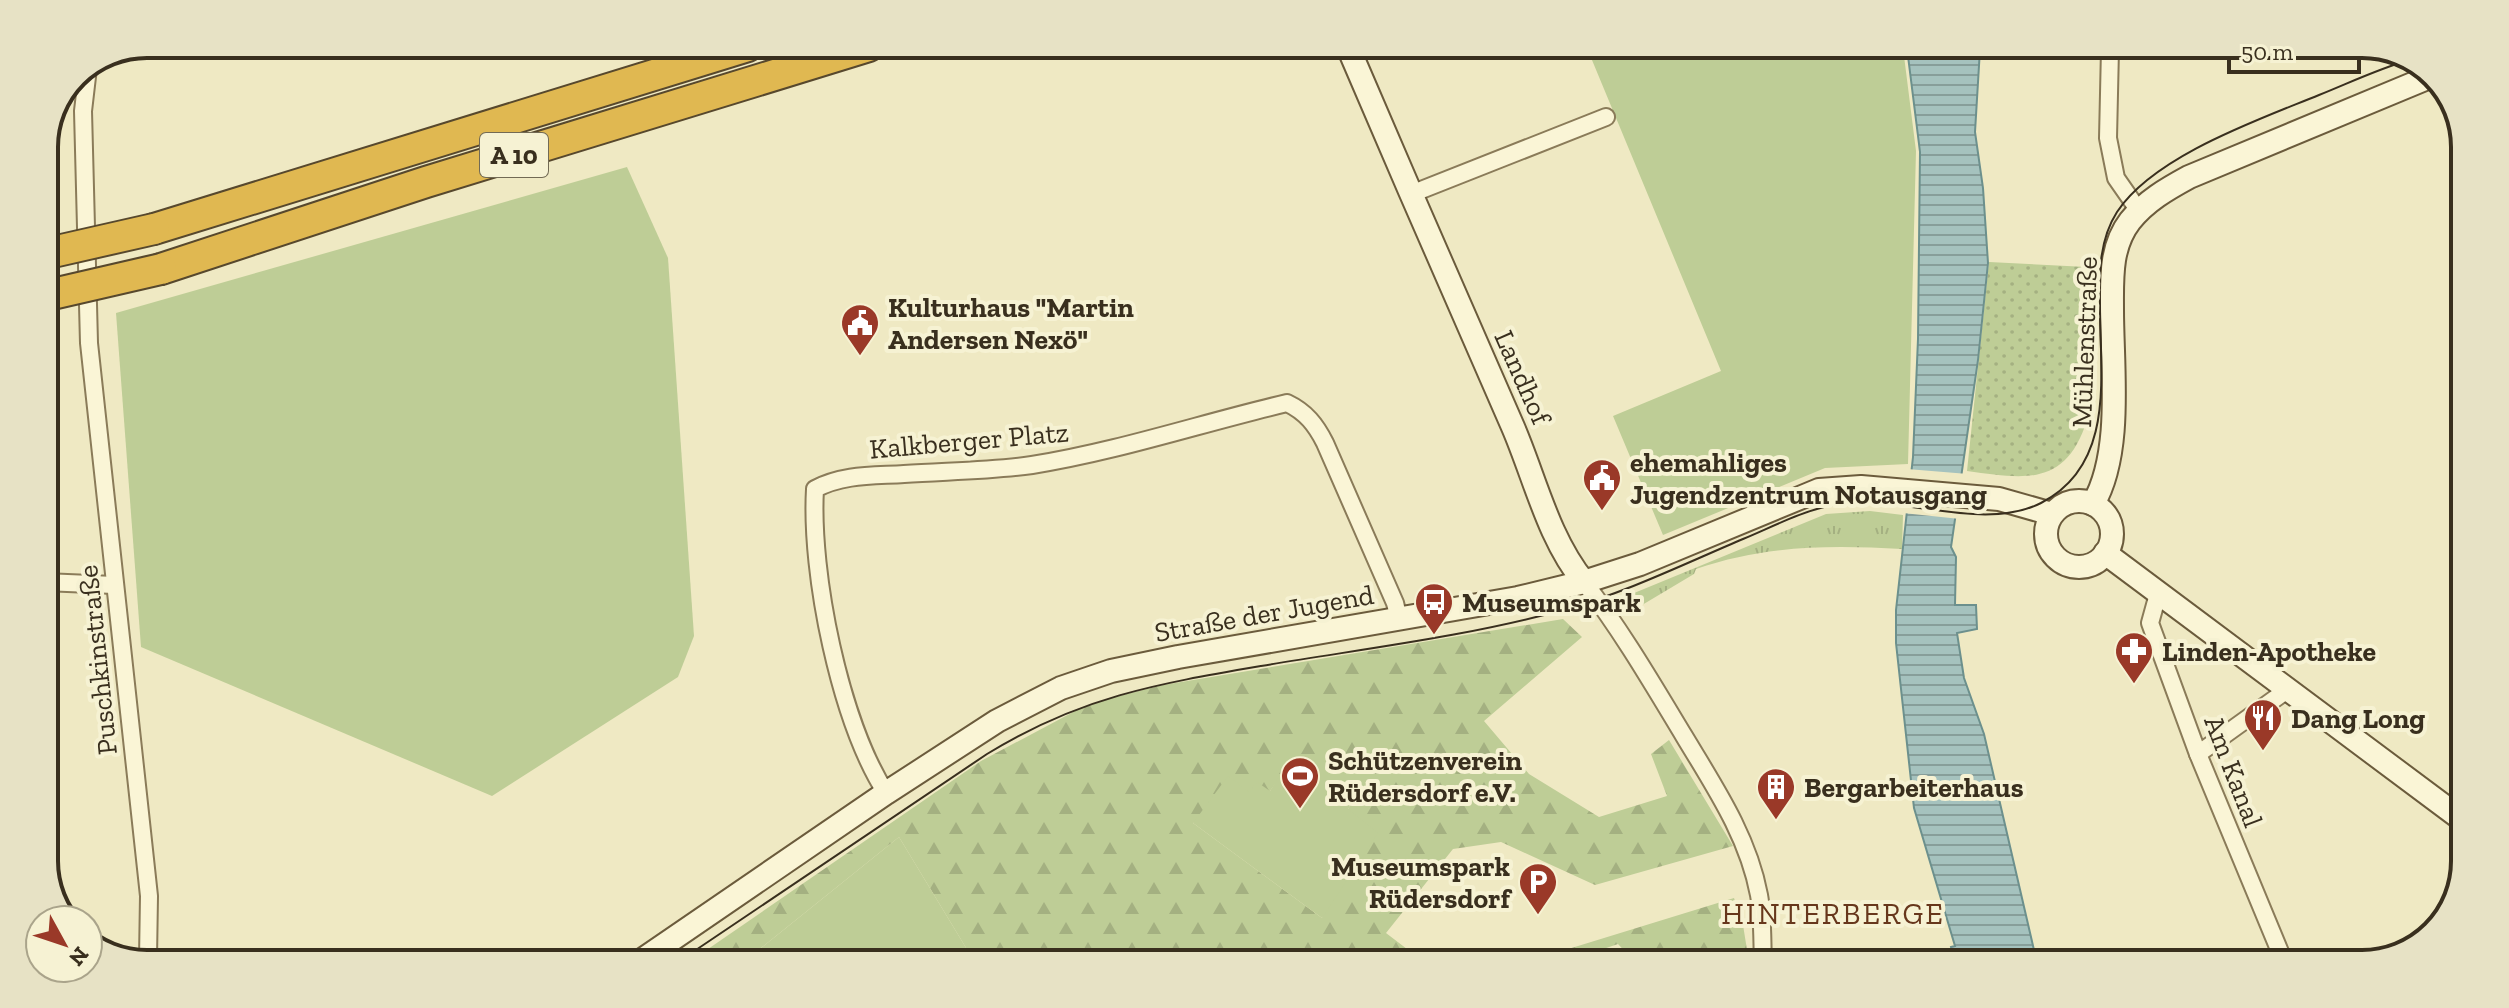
<svg xmlns="http://www.w3.org/2000/svg" width="2509" height="1008" viewBox="0 0 2509 1008" font-family="'Zilla Slab',serif">
<style>
.grass{fill:url(#grass-tufts)}
.forest{fill:url(#forest-firs);fill-rule:evenodd}
.park{fill:url(#park-dots)}
.garden{fill:#becd96}
.water{fill:url(#water-rules);stroke:#6c908d;stroke-width:2}
.pier{fill:#efe9c3}
.lines{fill:none;stroke-linecap:round;stroke-linejoin:round}
.street-casing{stroke:#8a7b59;stroke-width:20}
.secondary-casing{stroke:#6b5b3c;stroke-width:26}
.highway-casing{stroke:#57482d;stroke-width:34}
.street{stroke:#faf5d6;stroke-width:16}
.secondary{stroke:#faf5d6;stroke-width:22}
.highway{stroke:#e0b851;stroke-width:30}
.tram{stroke:#392f1e;stroke-width:2}
.highway-bridge-casing{stroke:#57482d;stroke-width:34;stroke-linecap:butt}
.highway-bridge{stroke:#e0b851;stroke-width:30}
.labels{text-anchor:middle;stroke-width:8;stroke-linejoin:round;paint-order:stroke}
.shield{fill:#f6f2d3;stroke:#726a54;stroke-width:2}
.shield-label{font-size:26px;font-weight:bold;fill:#392f1e}
.poi-label{font-size:28px;font-weight:bold;fill:#392f1e;stroke:#f6f2d3;text-anchor:start}
.street-label{font-size:28px;fill:#392f1e;stroke:#f6f2d3}
.neighbourhood-label{font-size:30px;letter-spacing:2px;fill:#67371c;stroke:#f6f2d3}
.rim{fill:none;stroke:#392f1e;stroke-width:4}
</style>
<defs>
<pattern id="grass-tufts" width="24" height="20" patternUnits="userSpaceOnUse" patternTransform="scale(2)"><rect width="24" height="20" fill="#becd96"/><path d="M3 7l-1-3M5 7V3M7 7l1-3M15 17l-1-3M17 17v-4M19 17l1-3" fill="none" stroke="#a4b081"/></pattern>
<pattern id="forest-firs" width="22" height="20" patternUnits="userSpaceOnUse" patternTransform="scale(2)"><rect width="22" height="20" fill="#becd96"/><path d="M5 1l3.5 6h-7zM16 11l3.5 6h-7z" fill="#a4b081"/></pattern>
<pattern id="park-dots" width="8" height="8" patternUnits="userSpaceOnUse" patternTransform="scale(2)"><rect width="8" height="8" fill="#becd96"/><path d="M2 2h.1M6 6h.1" fill="none" stroke="#a4b081" stroke-width="1.8" stroke-linecap="round"/></pattern>
<pattern id="water-rules" width="6" height="5" patternUnits="userSpaceOnUse" patternTransform="scale(2)"><rect width="6" height="5" fill="#a5c2be"/><path d="M0 2.5h6" fill="none" stroke="#879e9a"/></pattern>
</defs>
<rect width="100%" height="100%" fill="#efe9c3"/>
<path class="grass" d="M1870,511l33,4 -1,34c-72,-4 -137,-4 -206,20l-2,5 -67,40 -7,-10 2,-6 204,-84z"/>
<g class="forest">
<path d="M1563,619l19,18 -98,84 45,53 70,43 68,-21 -16,-42 18,-14 64,106 -138,39 -94,-43 -48,7 -67,84 38,29 -450,-1 -75,-124 -153,123h-54l289,-199 96,-51 30,-11 56,-14zM1278,780l88,2 -18,27 -26,109 -129,-95 56,-31 21,-1z"/>
<path d="M1734,898l9,27 6,37h-114l-17,-18 -53,18h-39z"/>
</g>
<g class="park">
<path d="M1989,262l98,5 3,29 -3,124c-21,67 -62,59 -120,51z"/>
<path d="M1795,948l60,7 -5,8h-73z"/>
</g>
<g class="garden">
<path d="M1587,48h316l13,103 -8,313 -83,4 -162,67 -50,-119 108,-45z"/>
<path d="M627,167l41,91 26,378 -16,41 -186,119 -351,-149 -25,-334z"/>
<path d="M1340,760l26,23 -18,26 30,24 -56,85 -129,-95 35,-47 21,16 8,-10 13,9 16,-26z"/>
<path d="M899,837l75,124 -228,-1z"/>
</g>
<path class="water" d="M1907,48l73,1 -5,83 8,56 5,75 -10,97 -27,187 5,10 -1,48h21l1,24 -20,4 7,45 20,56 53,229h-82l-4,-16 4,-1 -41,-138 -18,-165v-33l17,-153 5,-118 2,-187z"/>
<path class="pier" d="M1907,469l61,5 -8,45 -57,-6z"/>
<g class="lines">
<g class="street-casing">
<g id="street">
<path d="M2110,49l-2,89 8,40 23,33"/>
<path d="M88,68l-5,43 6,232 60,553 -1,62"/>
<path d="M1411,194l195,-77"/>
<path d="M44,582l70,3"/>
<path d="M1584,582c37,48 68,101 100,154 30,50 64,100 75,159 4,22 3,46 4,67"/>
<path d="M2158,594l-8,29 48,131 87,210"/>
<path d="M2198,754l89,-64"/>
<path d="M886,793c-46,-72 -76,-219 -71,-304 29,-15 58,-13 89,-15 43,-3 86,-3 128,-9 87,-14 170,-42 255,-62 19,9 29,22 38,40l70,160 4,16"/>
</g>
</g>
<g class="secondary-casing">
<g id="secondary">
<path d="M1348,47c54,127 110,254 165,380 22,51 35,111 71,155"/>
<circle cx="2079" cy="534" r="33"/>
<path d="M2093,504c30,-51 19,-136 19,-194 0,-31 -2,-63 18,-89 16,-20 37,-32 59,-44l243,-101"/>
<path d="M2105,553l355,265"/>
<path d="M642,960l244,-167 111,-72 64,-33 50,-17 67,-14 340,-59 66,-16 56,-18 179,-74 42,-3 138,12 53,15"/>
</g>
</g>
<g class="highway-casing">
<g id="highway">
<path d="M154,229l594,-183"/>
<path d="M161,269l265,-87 443,-136"/>
</g>
</g>
<use href="#street" class="street"/>
<use href="#secondary" class="secondary"/>
<use href="#highway" class="highway"/>
<path class="tram" d="M681,960l306,-206c93,-57 169,-70 274,-88 100,-17 204,-29 302,-56 62,-17 121,-46 180,-71 29,-12 59,-28 90,-34 65,-12 149,28 208,-2 75,-38 59,-128 59,-197 -1,-32 -1,-66 17,-94 37,-56 141,-92 202,-117 30,-12 59,-26 90,-35"/>
<g class="highway-bridge-casing">
<g id="highway-bridge">
<path d="M44,254l110,-25"/>
<path d="M44,296l117,-27"/>
</g>
</g>
<use href="#highway-bridge" class="highway-bridge"/>
</g>
<defs>
<g id="civic-pin" transform="scale(2)"><path d="M0 17L-7.5 6A9.5 9.5 0 1 1 7.5 6Z" fill="#9a3928" stroke="#f6f2d3"/><path d="M-.6-6.5H3V-4.5H.6V-3L4-1V1h2V6H-6V1h2V-1L-.6-3ZM-1.2 2.5V6h2.4V2.5Z" fill="#fff"/></g>
<g id="bus-pin" transform="scale(2)"><path d="M0 17L-7.5 6A9.5 9.5 0 1 1 7.5 6Z" fill="#9a3928" stroke="#f6f2d3"/><path d="M-5-6H5V4H4V6H2V4H-2V6H-4V4H-5ZM-3.5-4V0h7V-4ZM-3.5 1.2v1.5H-2V1.2ZM2 1.2v1.5H3.5V1.2Z" fill="#fff"/></g>
<g id="pharmacy-pin" transform="scale(2)"><path d="M0 17L-7.5 6A9.5 9.5 0 1 1 7.5 6Z" fill="#9a3928" stroke="#f6f2d3"/><path d="M-2-6h4v4h4v4h-4v4h-4v-4h-4v-4h4Z" fill="#fff"/></g>
<g id="restaurant-pin" transform="scale(2)"><path d="M0 17L-7.5 6A9.5 9.5 0 1 1 7.5 6Z" fill="#9a3928" stroke="#f6f2d3"/><path d="M-5-6h1v4h1v-4h1v4h1v-4h1v5L-1.5 .5V6h-2V.5L-5-1ZM5-6V6H3V1.5H1.5Q1.5-4 5-6Z" fill="#fff"/></g>
<g id="stadium-pin" transform="scale(2)"><path d="M0 17L-7.5 6A9.5 9.5 0 1 1 7.5 6Z" fill="#9a3928" stroke="#f6f2d3"/><path d="M0-5a6.5 5 0 1 0 0 10a6.5 5 0 1 0 0-10ZM-3.5-1.8h7v3.6h-7Z" fill="#fff"/></g>
<g id="building-pin" transform="scale(2)"><path d="M0 17L-7.5 6A9.5 9.5 0 1 1 7.5 6Z" fill="#9a3928" stroke="#f6f2d3"/><path d="M-4-6H4V6H1V3H-1V6H-4ZM-2.5-4.3h1.7v1.8h-1.7ZM.8-4.3h1.7v1.8H.8ZM-2.5-1h1.7V.8h-1.7ZM.8-1h1.7V.8H.8Z" fill="#fff"/></g>
<g id="parking-pin" transform="scale(2)"><path d="M0 17L-7.5 6A9.5 9.5 0 1 1 7.5 6Z" fill="#9a3928" stroke="#f6f2d3"/><path d="M-3.5-5.5H1a3.5 3.5 0 0 1 0 7H-1V5.5H-3.5ZM-1-3.4V-.6H.8a1.4 1.4 0 0 0 0-2.8Z" fill="#fff"/></g>
</defs>
<g fill-rule="evenodd">
<use href="#civic-pin" x="860" y="323"/>
<use href="#civic-pin" x="1602" y="478"/>
<use href="#bus-pin" x="1434" y="602"/>
<use href="#pharmacy-pin" x="2134" y="651"/>
<use href="#restaurant-pin" x="2263" y="718"/>
<use href="#stadium-pin" x="1300" y="776"/>
<use href="#building-pin" x="1776" y="787"/>
<use href="#parking-pin" x="1538" y="882"/>
</g>
<g class="labels">
<rect class="shield" x="480" y="133" width="68" height="44" rx="6"/>
<g class="shield-label">
<text x="514" y="164">A 10</text>
</g>
<g class="poi-label">
<text x="888" y="317">Kulturhaus "Martin<tspan x="888" dy="32">Andersen Nexö"</tspan></text>
<text x="1630" y="472">ehemahliges<tspan x="1630" dy="32">Jugendzentrum Notausgang</tspan></text>
<text x="1462" y="612">Museumspark</text>
<text x="2162" y="661">Linden-Apotheke</text>
<text x="2291" y="728">Dang Long</text>
<text x="1328" y="770">Schützenverein<tspan x="1328" dy="32">Rüdersdorf e.V.</tspan></text>
<text x="1804" y="797">Bergarbeiterhaus</text>
<text x="1510" y="876" text-anchor="end">Museumspark<tspan x="1510" dy="32">Rüdersdorf</tspan></text>
</g>
<g class="street-label">
<text transform="translate(2084 342) rotate(-88)" y="10">Mühlenstraße</text>
<text transform="translate(1523 377) rotate(66)" y="10">Landhof</text>
<text transform="translate(969 440) rotate(-5)" y="10">Kalkberger Platz</text>
<text transform="translate(1264 613) rotate(-10)" y="10">Straße der Jugend</text>
<text transform="translate(97 660) rotate(-96)" y="10">Puschkinstraße</text>
<text transform="translate(2234 771) rotate(69)" y="10">Am Kanal</text>
</g>
<g class="neighbourhood-label">
<text x="1833" y="924">HINTERBERGE</text>
</g>
</g>
<path d="M0 0H2509V1008H0ZM147 58H2362A89 89 0 0 1 2451 147V861A89 89 0 0 1 2362 950H147A89 89 0 0 1 58 861V147A89 89 0 0 1 147 58Z" fill="#e7e2c5" fill-rule="evenodd"/>
<path class="rim" d="M147 58H2362A89 89 0 0 1 2451 147V861A89 89 0 0 1 2362 950H147A89 89 0 0 1 58 861V147A89 89 0 0 1 147 58Z"/>
<g transform="translate(64 944) rotate(130)"><circle r="38" fill="#f6f2d3" stroke="#aaa48b" stroke-width="2"/>
<path d="M0-6L14 30L0 20L-14 30Z" fill="#9a3928"/>
<text y="-12" font-size="22" font-weight="bold" text-anchor="middle" fill="#392f1e">N</text>
</g>
<path d="M2229 60v12h130v-12" fill="none" stroke="#392f1e" stroke-width="4"/>
<text x="2241" y="60" font-size="24" fill="#392f1e" stroke="#f6f2d3" stroke-width="6" paint-order="stroke">50 m</text>
</svg>
